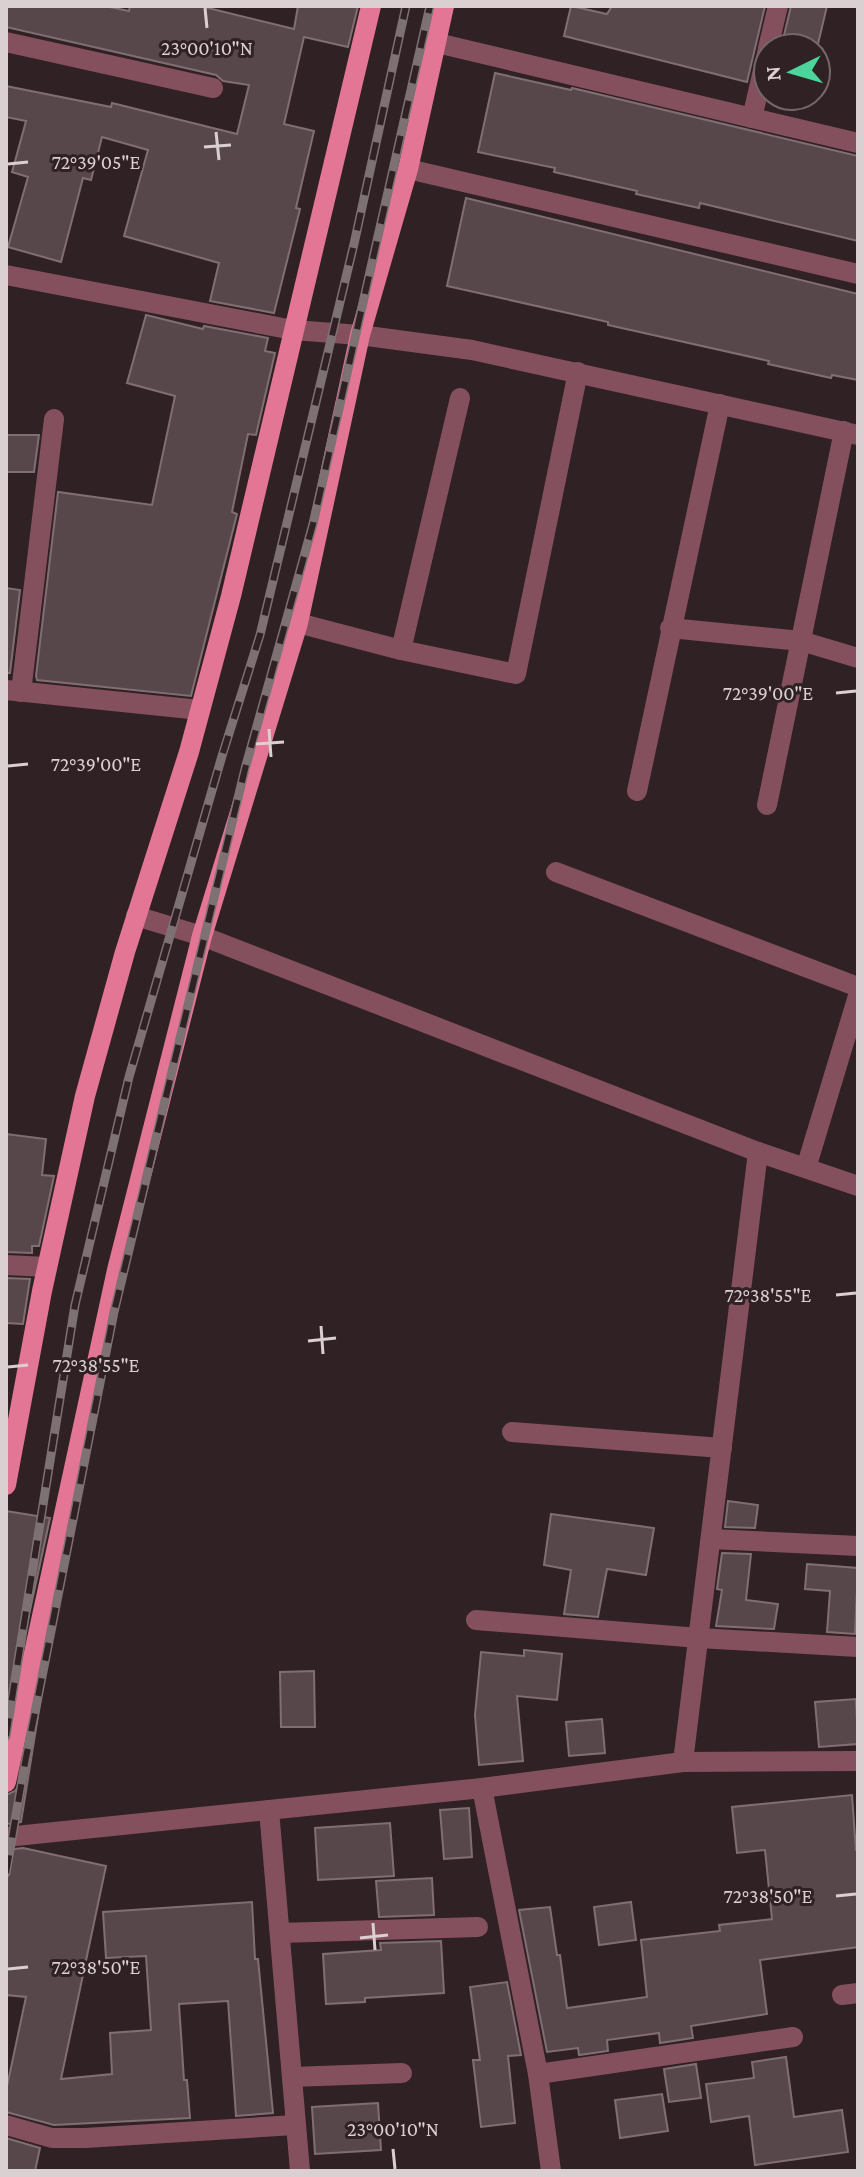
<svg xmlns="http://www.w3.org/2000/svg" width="864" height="2177" viewBox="0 0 864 2177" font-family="'Crimson Pro',serif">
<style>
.building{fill:#58474a;stroke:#806e72;stroke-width:2}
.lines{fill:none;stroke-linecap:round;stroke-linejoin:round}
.minor{stroke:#85505e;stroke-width:20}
.major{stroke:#e47695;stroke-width:20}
.rail-casing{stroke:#7e7174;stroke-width:9}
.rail{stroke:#302125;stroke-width:6;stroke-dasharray:18;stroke-linecap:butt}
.ticks{fill:none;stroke:#dacfd1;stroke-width:3}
.ticks-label{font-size:20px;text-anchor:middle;fill:#dacfd1;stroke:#302125;stroke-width:6;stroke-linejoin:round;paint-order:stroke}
</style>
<rect width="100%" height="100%" fill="#302125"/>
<g class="building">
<path d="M6,6h99l24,5 1,-5h70l94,23 4,-23h60l-10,41 -44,-10 -20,87 30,7 -18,77 4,1 -26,104 -64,-12 9,-38 -95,-27 24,-86 -46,-13 -11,43 -8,-2 -22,84 -53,-15 20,-70 -16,-5 14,-51 -20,-4v-31l105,21 1,-4 125,31 12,-49 -26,-4 -7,-6 -210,-48z"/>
<path d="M571,6l36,8 5,-8h153l-18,76 -183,-46z"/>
<path d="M791,6h36l-10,42h-36z"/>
<path d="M495,73l76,17 1,-2 286,68v85l-158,-38 -1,5 -63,-14 1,-3 -83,-19 1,-4 -77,-16z"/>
<path d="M466,198l392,96v86l-26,-5 -1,3 -63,-14 1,-3 -161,-36v-3l-161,-36z"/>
<path d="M146,315l57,14 1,-3 64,12 -3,13 10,2 -19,82 -8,-1 -16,78 5,2 -46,182 -154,-16 -1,-4 22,-184 94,13 23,-109 -48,-13z"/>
<path d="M6,435h33l-5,37h-28z"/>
<path d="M6,588l14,2 -10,83h-4z"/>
<path d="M6,1134l40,5 -4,36 12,1 -15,70h-7v7l-26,-1z"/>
<path d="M6,1278l24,1 -7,45 -17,-1z"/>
<path d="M728,1501l30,4 -3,23 -30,-1z"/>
<path d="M6,1511l44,7 -44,203z"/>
<path d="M551,1514l103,14 -8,47 -39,-6 -9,48 -34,-3 7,-44 -27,-5z"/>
<path d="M722,1553l29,1 -5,46 32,4 -4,25 -58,-3 6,-36 -5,-1z"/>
<path d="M807,1564l51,4 -3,66 -28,-2 3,-41 -25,-2z"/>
<path d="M52,1629l-31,193 -15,2v-29l9,-4 4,-6z"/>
<path d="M524,1650l38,4 -5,46 -40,-4 6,65 -44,4 -4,-50 6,-63 43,4z"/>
<path d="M314,1671l1,56h-34l-1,-55z"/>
<path d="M856,1699l2,45 -39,3 -4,-45z"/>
<path d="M602,1719l3,34 -36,3 -3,-34z"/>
<path d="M852,1795l4,55h2v97l-98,13 7,54 -76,12 2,12 -33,5 -1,-10 -52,7 1,11 -29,4 -1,-7 -31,4 -28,-142 31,-3 7,48h3l7,53 80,-11 -6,-57 79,-9 -1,-6 53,-6 -7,-69 -28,3 -5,-46z"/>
<path d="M469,1808l3,49 -28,2 -4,-49z"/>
<path d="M390,1823l4,53 -76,4 -3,-52z"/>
<path d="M23,1848l83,18 -45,213 51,-5 -2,-41 41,-3 -5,-74 -40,2 -3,-46 149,-10 3,57h3l15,154 -37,3 -8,-115 -49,3 5,76h3l3,38 -136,7 -48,-13v-21l20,-94 -20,-2v-145z"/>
<path d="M432,1878l2,37 -55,2 -3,-36z"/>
<path d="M631,1902l5,38 -37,5 -5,-38z"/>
<path d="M441,1941l3,52 -79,5v4l-39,2 -3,-50 58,-4 -1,-7z"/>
<path d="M507,1982l14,73 -13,1 7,67 -34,4 -8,-67h7l-10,-73z"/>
<path d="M786,2057l8,60 48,-7 6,42 -93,13 -6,-49 -38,6 -5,-38 48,-6 -2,-16z"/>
<path d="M696,2064l5,34 -32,4 -5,-33z"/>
<path d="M662,2094l6,37 -48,7 -5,-38z"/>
<path d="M378,2103l3,47 -66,4 -3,-47z"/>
<path d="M6,2138l34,10 -5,23h-29z"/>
</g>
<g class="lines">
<g class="minor">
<path d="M6,42l207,46"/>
<path d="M437,43l421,100"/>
<path d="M768,48l10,-42"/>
<path d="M752,118l16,-69"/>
<path d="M408,169l450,105"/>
<path d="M6,275l287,55 67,5 112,15 386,85"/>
<path d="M298,623l103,27 115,24 62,-302"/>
<path d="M670,628l131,13 57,17"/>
<path d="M401,650l59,-252"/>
<path d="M6,690l194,20"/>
<path d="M21,692l33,-273"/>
<path d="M637,791l83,-387"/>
<path d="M767,805l77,-374"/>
<path d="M556,872l302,115"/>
<path d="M136,916l66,20 556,216 100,34"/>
<path d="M806,1168l52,-172"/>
<path d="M6,1265l41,2"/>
<path d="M512,1432l210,16"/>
<path d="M711,1539l147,7"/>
<path d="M476,1620l223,18 159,9"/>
<path d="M683,1762l75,-610"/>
<path d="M482,1788l56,286 13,97"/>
<path d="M269,1810l31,361"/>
<path d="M6,1837l476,-49 201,-26 175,-1"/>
<path d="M280,1933l198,-6"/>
<path d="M842,1995l16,-2"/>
<path d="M538,2074l255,-37"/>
<path d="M292,2077l110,-4"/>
<path d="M6,2125l46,13h33l210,-13"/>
</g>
<g class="major">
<path d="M6,1485l36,-194 43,-195 40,-144 64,-200 42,-156 140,-590"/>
<path d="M6,1782l111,-512 85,-334 96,-313 62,-288 48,-166 36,-163"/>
</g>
<g class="rail-casing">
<g id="rail">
<path d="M6,1736l69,-431 54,-228 93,-321 38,-121 94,-391 52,-238"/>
<path d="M6,1873l19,-110 89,-451 131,-543 68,-245 117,-518"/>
</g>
</g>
<use href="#rail" class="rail"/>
</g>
<path class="ticks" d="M205,8l2,20M216,132l3,28M204,147l27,-2M8,164l20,-2M836,693l20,-2M269,729l2,28M256,744l28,-2M8,766l20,-2M836,1295l20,-2M321,1326l2,28M308,1341l28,-3M8,1367l20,-2M836,1896l20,-2M373,1923l2,27M360,1938l28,-3M8,1969l20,-2M393,2149l2,20"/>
<g class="ticks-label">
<text x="207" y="55">23°00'10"N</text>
<text x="96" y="169">72°39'05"E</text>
<text x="768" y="700">72°39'00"E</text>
<text x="96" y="771">72°39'00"E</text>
<text x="768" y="1302">72°38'55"E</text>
<text x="96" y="1372">72°38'55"E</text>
<text x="768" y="1903">72°38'50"E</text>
<text x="96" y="1974">72°38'50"E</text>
<text x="393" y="2136">23°00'10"N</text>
</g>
<rect width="864" height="2177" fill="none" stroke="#dacfd1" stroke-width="16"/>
<g transform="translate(792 72) rotate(265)"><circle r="38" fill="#302125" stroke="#74676a" stroke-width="2"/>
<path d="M0-6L14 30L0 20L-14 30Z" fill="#4bd49b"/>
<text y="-12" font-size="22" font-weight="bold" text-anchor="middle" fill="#dacfd1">N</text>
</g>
</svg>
